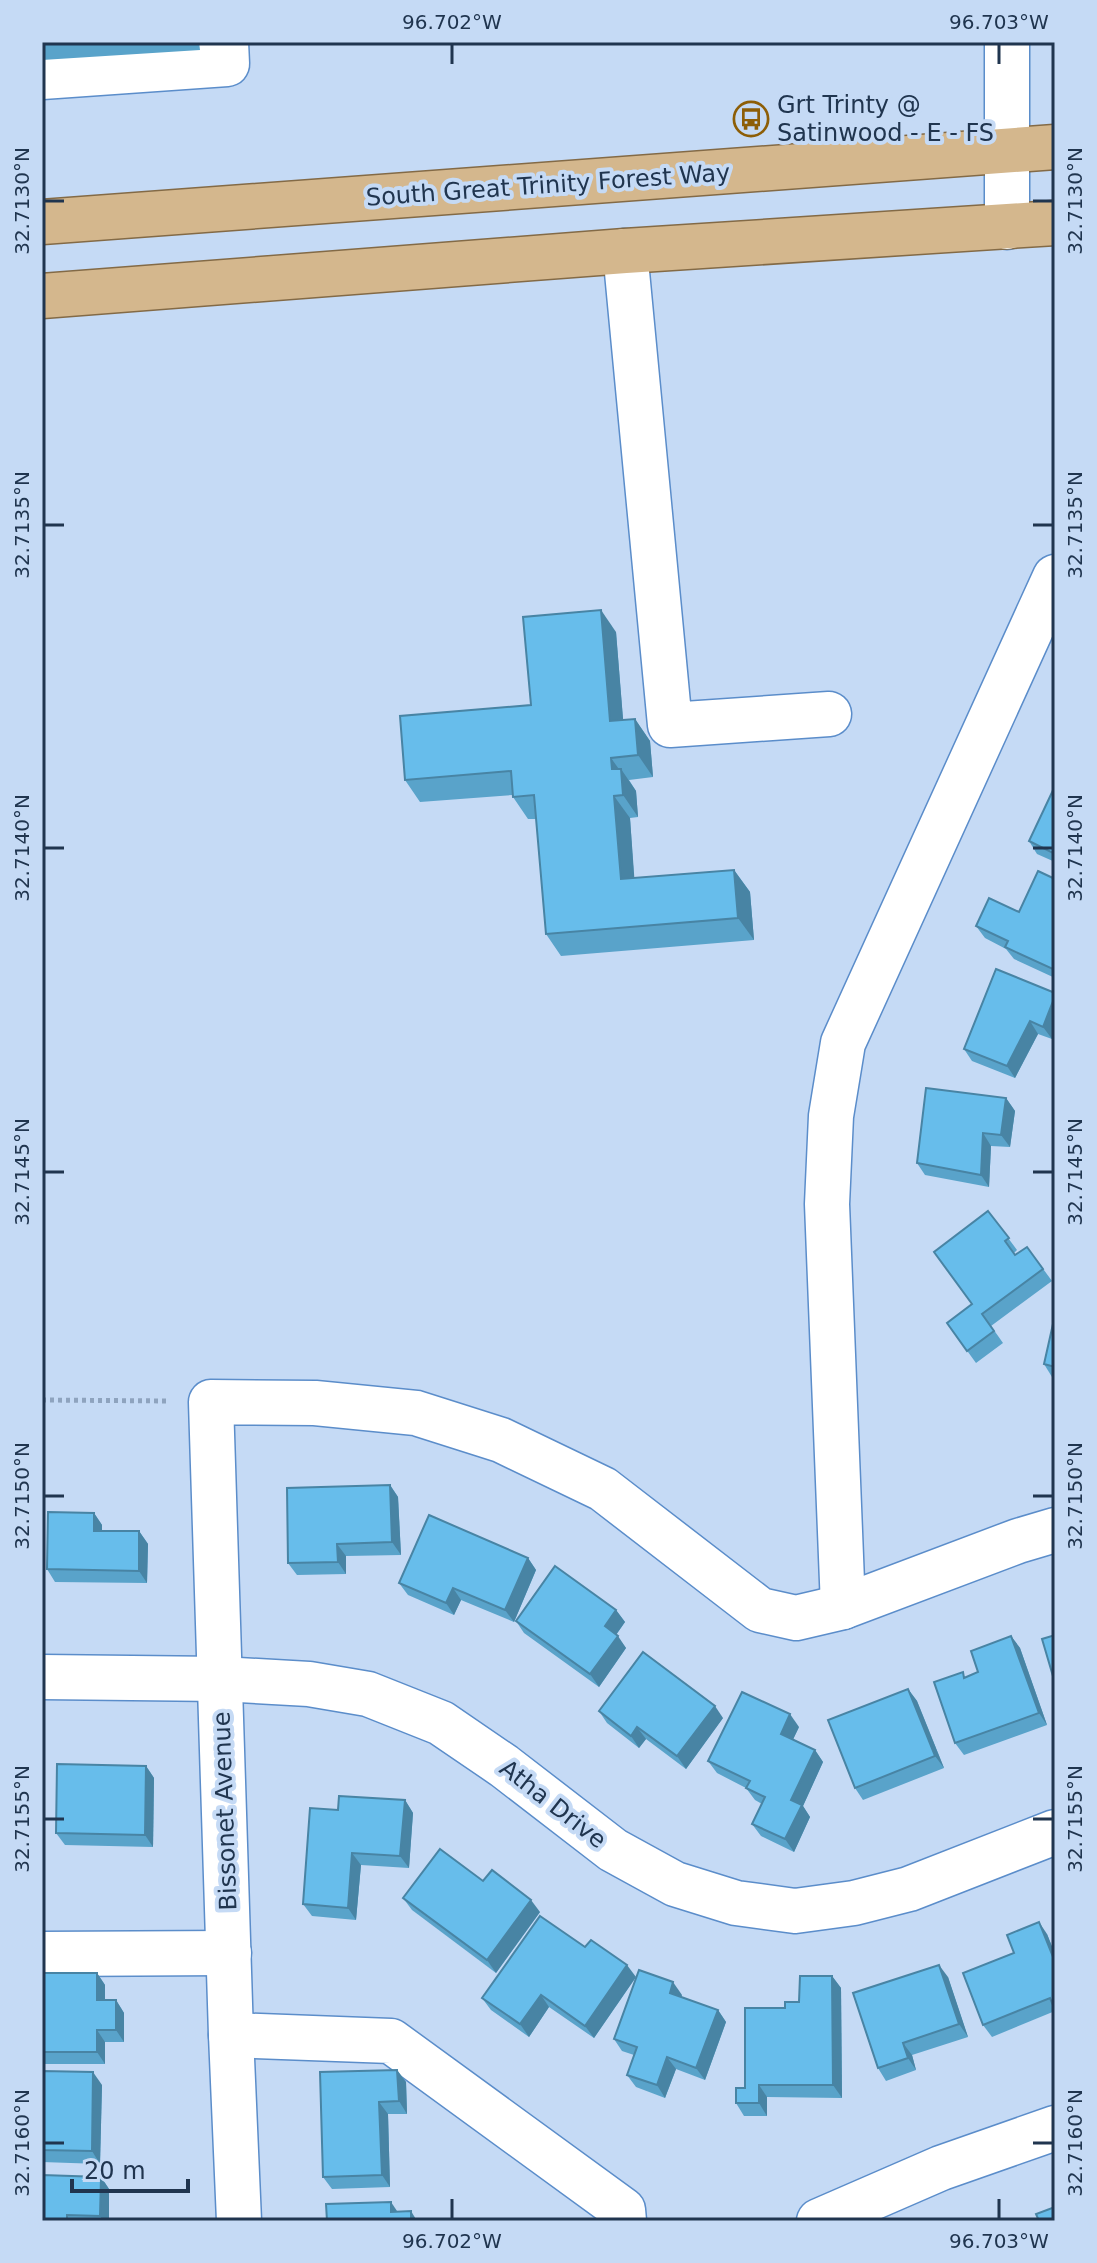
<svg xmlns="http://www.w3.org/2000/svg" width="1097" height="2263" viewBox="0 0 1097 2263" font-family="'DejaVu Sans',sans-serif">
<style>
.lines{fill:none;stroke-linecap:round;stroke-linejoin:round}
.minor-casing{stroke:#5b8dca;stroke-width:47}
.major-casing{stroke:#836a46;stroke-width:47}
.path{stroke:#8ea3be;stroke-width:5;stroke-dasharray:4 4;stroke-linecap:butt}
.minor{stroke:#fff;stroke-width:44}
.major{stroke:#d4b78d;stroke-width:44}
.wall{fill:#59a3ca}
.shaded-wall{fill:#4884a4}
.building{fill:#67bdeb;stroke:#4884a4;stroke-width:2}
.ticks{fill:none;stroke:#20354f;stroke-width:3}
.labels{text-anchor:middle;stroke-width:8;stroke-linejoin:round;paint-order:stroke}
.poi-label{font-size:24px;fill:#20354f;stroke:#c5daf5;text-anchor:start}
.street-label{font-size:24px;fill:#20354f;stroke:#c5daf5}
.neatline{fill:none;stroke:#20354f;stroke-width:3}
.ticks-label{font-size:20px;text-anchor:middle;fill:#20354f}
</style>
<rect width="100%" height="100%" fill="#c5daf5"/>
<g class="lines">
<g class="minor-casing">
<g id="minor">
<path d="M1007,42v185"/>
<path d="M42,77l185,-13 -1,-22"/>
<path d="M625,251l45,474 159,-11"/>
<path d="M843,1607l-16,-403 4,-88 12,-73 212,-466"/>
<path d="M42,1677l179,2 88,5 59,10 73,29 63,43 109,84 62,34 61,19 59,8 59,-8 55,-14 146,-57"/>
<path d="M42,1954l187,-1"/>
<path d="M231,2035l160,6 232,169 1,11"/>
<path d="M239,2221l-8,-186 -20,-633 104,1 101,10 85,27 102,49 157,121 36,8 47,-11 175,-66 37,-11"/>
<path d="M819,2221l122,-53 114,-40"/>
</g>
</g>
<g class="major-casing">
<g id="major">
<path d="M42,222l1013,-75"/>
<path d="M42,296l583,-45 430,-28"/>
</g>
</g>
<path class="path" d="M42,1400l128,1"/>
<use href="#minor" class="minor"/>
<use href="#major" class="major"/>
</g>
<g class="wall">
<path d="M42,42h157l1,8 -158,10z"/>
<path d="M616,632l7,88 12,-1 15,22 3,36 -24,3 7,11 2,26 -8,1 4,60 100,-8 16,22 4,48 -193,16 -15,-22 -10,-115h-8l-15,-22 -1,-2 -92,7 -15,-22 126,-75z"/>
<path d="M1055,786v76l-18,-8 -8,-13z"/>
<path d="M1055,879v99l-41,-19 -8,-10 -21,-11 -9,-12 43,-14z"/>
<path d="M1055,993l-3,46 -14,-5 -23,44 -43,-17 -8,-12z"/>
<path d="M1006,1098l9,13 -5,36 -19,-1 -2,41 -64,-12 -8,-12z"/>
<path d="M988,1211l29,39 -3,3 1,2 12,-8 25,34 -61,45 12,17 -27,20 -29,-40 25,-19z"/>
<path d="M1055,1315v62h-3l-8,-13z"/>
<path d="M390,1485l8,12 3,58 -55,1v18l-49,1 -9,-12z"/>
<path d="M94,1513l8,12v6h37l9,13 -1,39 -92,-1 -8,-13z"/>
<path d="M528,1558l8,12 -22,52 -53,-22 -7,15 -46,-20 -9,-12z"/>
<path d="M616,1610l9,12 -9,13 10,13 -27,39 -75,-54 -8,-12z"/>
<path d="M1011,1636l9,12 27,77 -83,30 -9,-12 11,-66 12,-5z"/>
<path d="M908,1689l9,12 27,67 -81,32 -8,-12z"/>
<path d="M599,1711l124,7 -37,51 -40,-30 -7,9 -32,-25z"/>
<path d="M799,1727l-6,12 22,11 8,12 -20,44 7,11 -16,35 -33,-16 -9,-12 10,-20 -7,-4 -9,-12 -29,-15 -9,-12z"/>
<path d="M146,1766l8,12 -1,69 -88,-2 -9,-12z"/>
<path d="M405,1800l8,13 -4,55 -48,-3 -5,55 -44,-4 -9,-12 35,-94z"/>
<path d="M403,1898l137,14 -44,61 -84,-63z"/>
<path d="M1047,1934l8,20v57l-63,26 -9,-12z"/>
<path d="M585,1947l51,30 -42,61 -45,-31 -20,30 -38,-27 -9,-12z"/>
<path d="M42,1973h55l8,12v15h11l8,13v29h-19v22h-63z"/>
<path d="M832,1976l9,12 1,110 -75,-1v19h-23l-8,-13 9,-15 40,-80 14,-6z"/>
<path d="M948,1977l20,60 -56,18 4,15 -30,11 -8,-13z"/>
<path d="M682,1995l-1,2 37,13 8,12 -21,58 -29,-11 -11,29 -29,-11 -9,-12 7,-20 -12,-4 -8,-12z"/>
<path d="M397,2070l9,12 1,32h-19l2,73 -58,2 -9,-12z"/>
<path d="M42,2071l60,14 -2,79 -58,-2z"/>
<path d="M101,2177l8,12v32h-67z"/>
</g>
<g class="shaded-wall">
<path d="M601,610l15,22 9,111 -15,-22z"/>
<path d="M635,719l15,22 3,36 -15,-22z"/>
<path d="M611,758l10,14v-3l15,22 2,26 -15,-22 -11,-26z"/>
<path d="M614,796l16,22 6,83 -15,-22z"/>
<path d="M734,870l16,22 4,48 -16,-22z"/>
<path d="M1055,996v34l-3,9 -9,-12z"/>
<path d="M1030,1021l8,13 -23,44 -8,-12z"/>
<path d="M1006,1098l9,13 -5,36 -9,-12z"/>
<path d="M983,1133l8,13 -2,41 -8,-12z"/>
<path d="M390,1485l8,12 3,58 -9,-13z"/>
<path d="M94,1513l8,12v18l-8,-12z"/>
<path d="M139,1531l9,13 -1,39 -8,-12z"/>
<path d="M337,1544l9,12v18l-8,-12z"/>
<path d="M528,1558l8,12 -22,52 -9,-12z"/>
<path d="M453,1588l8,12 -7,15 -8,-12z"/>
<path d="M616,1610l9,12 -12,17 -8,-13z"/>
<path d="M618,1636l8,12 -27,39 -9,-13z"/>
<path d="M1011,1636l9,12 27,77 -8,-12z"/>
<path d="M908,1689l9,12 27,67 -9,-12z"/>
<path d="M715,1706l8,12 -37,51 -9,-13z"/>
<path d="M790,1714l9,13 -9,19 -9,-12z"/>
<path d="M637,1727l9,12 -7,9 -8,-12z"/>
<path d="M815,1750l8,12 -20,44 7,11 -16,35 -9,-13 6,-39z"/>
<path d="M42,1763l3,4v75l-3,-4z"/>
<path d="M146,1766l8,12 -1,69 -8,-12z"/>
<path d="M405,1800l8,13 -4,55 -9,-12z"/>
<path d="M352,1853l9,12 -5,55 -8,-12z"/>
<path d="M531,1900l9,12 -44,61 -9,-13z"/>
<path d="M1039,1922l8,12 8,20v8z"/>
<path d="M627,1965l9,12 -42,61 -9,-12z"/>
<path d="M939,1965l9,12 20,60 -9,-13z"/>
<path d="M97,1973l8,12v28l-8,-13z"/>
<path d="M832,1976l9,12 1,110 -9,-13z"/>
<path d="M673,1982l9,13 -4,10 -8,-12z"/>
<path d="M541,1995l8,12 -20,30 -9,-13z"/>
<path d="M116,2000l8,13v29l-8,-12z"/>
<path d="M718,2010l8,12 -21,58 -9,-12z"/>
<path d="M97,2030l8,12v22l-8,-12z"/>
<path d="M903,2043l9,12 4,15 -8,-12z"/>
<path d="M667,2057l9,12 -11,29 -8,-13z"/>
<path d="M397,2070l9,12 1,32 -8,-13z"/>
<path d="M93,2072l9,13 -2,79 -8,-13z"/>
<path d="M759,2085l8,12v19l-8,-13z"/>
<path d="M379,2102l9,12 2,73 -8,-12z"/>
<path d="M101,2177l8,12v32h-6l-3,-5z"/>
<path d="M391,2202l8,12 -8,-2z"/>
<path d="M411,2211l6,10h-6z"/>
</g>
<g class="building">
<path d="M601,610l9,111 25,-2 3,36 -27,3 1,11h9l2,26 -9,1 7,83 113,-9 4,48 -192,16 -12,-139 -21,2 -2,-26 -106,9 -5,-64 131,-11 -8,-88z"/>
<path d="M1055,786v68l-26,-13z"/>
<path d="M1038,871l17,8v91l-50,-23 3,-6 -32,-15 13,-28 30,14z"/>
<path d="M996,969l59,24v3l-12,31 -13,-6 -23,45 -43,-17z"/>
<path d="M926,1088l80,10 -5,37 -18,-2 -2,42 -64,-12z"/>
<path d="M988,1211l21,27 -4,3 10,14 12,-8 16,22 -61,45 12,17 -27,20 -20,-28 25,-19 -38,-52z"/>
<path d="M1055,1315v52l-11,-3z"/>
<path d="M390,1485l2,57 -55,2 1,18 -50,1 -1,-75z"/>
<path d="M48,1512l46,1v18h45v40l-92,-2z"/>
<path d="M429,1515l99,43 -23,52 -52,-22 -7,15 -47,-20z"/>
<path d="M555,1566l61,44 -11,16 13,10 -28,38 -74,-53z"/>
<path d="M1055,1635v48l-13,-44z"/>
<path d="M1011,1636l28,77 -84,30 -21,-61 29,-10 1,6 14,-6 -7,-21z"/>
<path d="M643,1652l72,54 -38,50 -40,-29 -6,9 -32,-25z"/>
<path d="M908,1689l27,67 -80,32 -27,-68z"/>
<path d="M742,1692l48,22 -9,20 34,16 -24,50 11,5 -17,34 -33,-15 13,-27 -19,-9 4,-7 -42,-20z"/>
<path d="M57,1764l89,2 -1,69 -89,-2z"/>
<path d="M339,1796l66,4 -5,56 -48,-3 -4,55 -45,-4 7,-96 28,2z"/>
<path d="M440,1849l43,32 9,-11 39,30 -44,60 -84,-62z"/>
<path d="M540,1916l45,31 6,-7 36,25 -42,61 -44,-31 -21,29 -38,-26z"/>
<path d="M1039,1922l16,40v48l-5,-12 -67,27 -20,-52 51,-20 -7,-18z"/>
<path d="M939,1965l20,59 -56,19 5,15 -30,10 -25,-75z"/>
<path d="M639,1970l34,12 -3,11 48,17 -22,58 -29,-11 -10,28 -30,-10 10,-28 -23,-8z"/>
<path d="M42,1973h55v27h19v30h-19v22h-55z"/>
<path d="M800,1976h32l1,109h-74v18h-23v-15h9v-80h40v-6h14z"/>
<path d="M397,2070l2,31 -20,1 3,73 -59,2 -3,-105z"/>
<path d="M42,2071l51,1 -1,79 -50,-1z"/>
<path d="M42,2175l59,2 -1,39 -33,-1v6h-25z"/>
<path d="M391,2202v10l20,-1v10h-84l-1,-17z"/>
<path d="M1055,2207v14h-16l-3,-7z"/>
</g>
<path class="ticks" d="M452,44v20M999,44v20M44,201h20M1033,201h20M44,525h20M1033,525h20M44,848h20M1033,848h20M44,1172h20M1033,1172h20M44,1496h20M1033,1496h20M44,1819h20M1033,1819h20M44,2143h20M1033,2143h20M452,2199v20M999,2199v20"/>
<defs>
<g id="bus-ring" transform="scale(1.8)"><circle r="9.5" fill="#c5daf5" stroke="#8d5e07" stroke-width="1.5"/><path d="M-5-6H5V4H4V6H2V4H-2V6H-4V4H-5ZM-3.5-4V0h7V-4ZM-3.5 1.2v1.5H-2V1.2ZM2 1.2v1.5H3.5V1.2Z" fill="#8d5e07"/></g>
</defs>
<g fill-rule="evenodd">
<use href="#bus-ring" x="751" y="119"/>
</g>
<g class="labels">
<g class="poi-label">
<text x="777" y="113">Grt Trinty @<tspan x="777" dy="28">Satinwood - E - FS</tspan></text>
</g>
<g class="street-label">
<text transform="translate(548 185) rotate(-4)" y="8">South Great Trinity Forest Way</text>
<text transform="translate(553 1804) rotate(38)" y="8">Atha Drive</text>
<text transform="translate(225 1811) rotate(-92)" y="8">Bissonet Avenue</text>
</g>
</g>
<rect width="1097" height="2263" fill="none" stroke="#c5daf5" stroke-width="88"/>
<path d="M72 2179v12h116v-12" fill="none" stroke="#20354f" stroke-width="4"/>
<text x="84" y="2179" font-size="24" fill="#20354f" stroke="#c5daf5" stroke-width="6" paint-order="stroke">20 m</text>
<rect x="44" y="44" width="1009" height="2175" class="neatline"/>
<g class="ticks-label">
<text x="452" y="29">96.702°W</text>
<text x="999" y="29">96.703°W</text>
<text transform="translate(1075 201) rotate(-90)" y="7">32.7130°N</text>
<text transform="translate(22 201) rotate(-90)" y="7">32.7130°N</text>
<text transform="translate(1075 525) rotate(-90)" y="7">32.7135°N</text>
<text transform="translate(22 525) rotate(-90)" y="7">32.7135°N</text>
<text transform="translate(1075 848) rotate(-90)" y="7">32.7140°N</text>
<text transform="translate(22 848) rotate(-90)" y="7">32.7140°N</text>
<text transform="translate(22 1172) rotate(-90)" y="7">32.7145°N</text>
<text transform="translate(1075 1172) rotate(-90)" y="7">32.7145°N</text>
<text transform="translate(22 1496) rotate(-90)" y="7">32.7150°N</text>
<text transform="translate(1075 1496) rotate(-90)" y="7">32.7150°N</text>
<text transform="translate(22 1819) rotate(-90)" y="7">32.7155°N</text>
<text transform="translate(1075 1819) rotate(-90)" y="7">32.7155°N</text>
<text transform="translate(1075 2143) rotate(-90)" y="7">32.7160°N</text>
<text transform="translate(22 2143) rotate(-90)" y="7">32.7160°N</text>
<text x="452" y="2248">96.702°W</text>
<text x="999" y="2248">96.703°W</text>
</g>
</svg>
